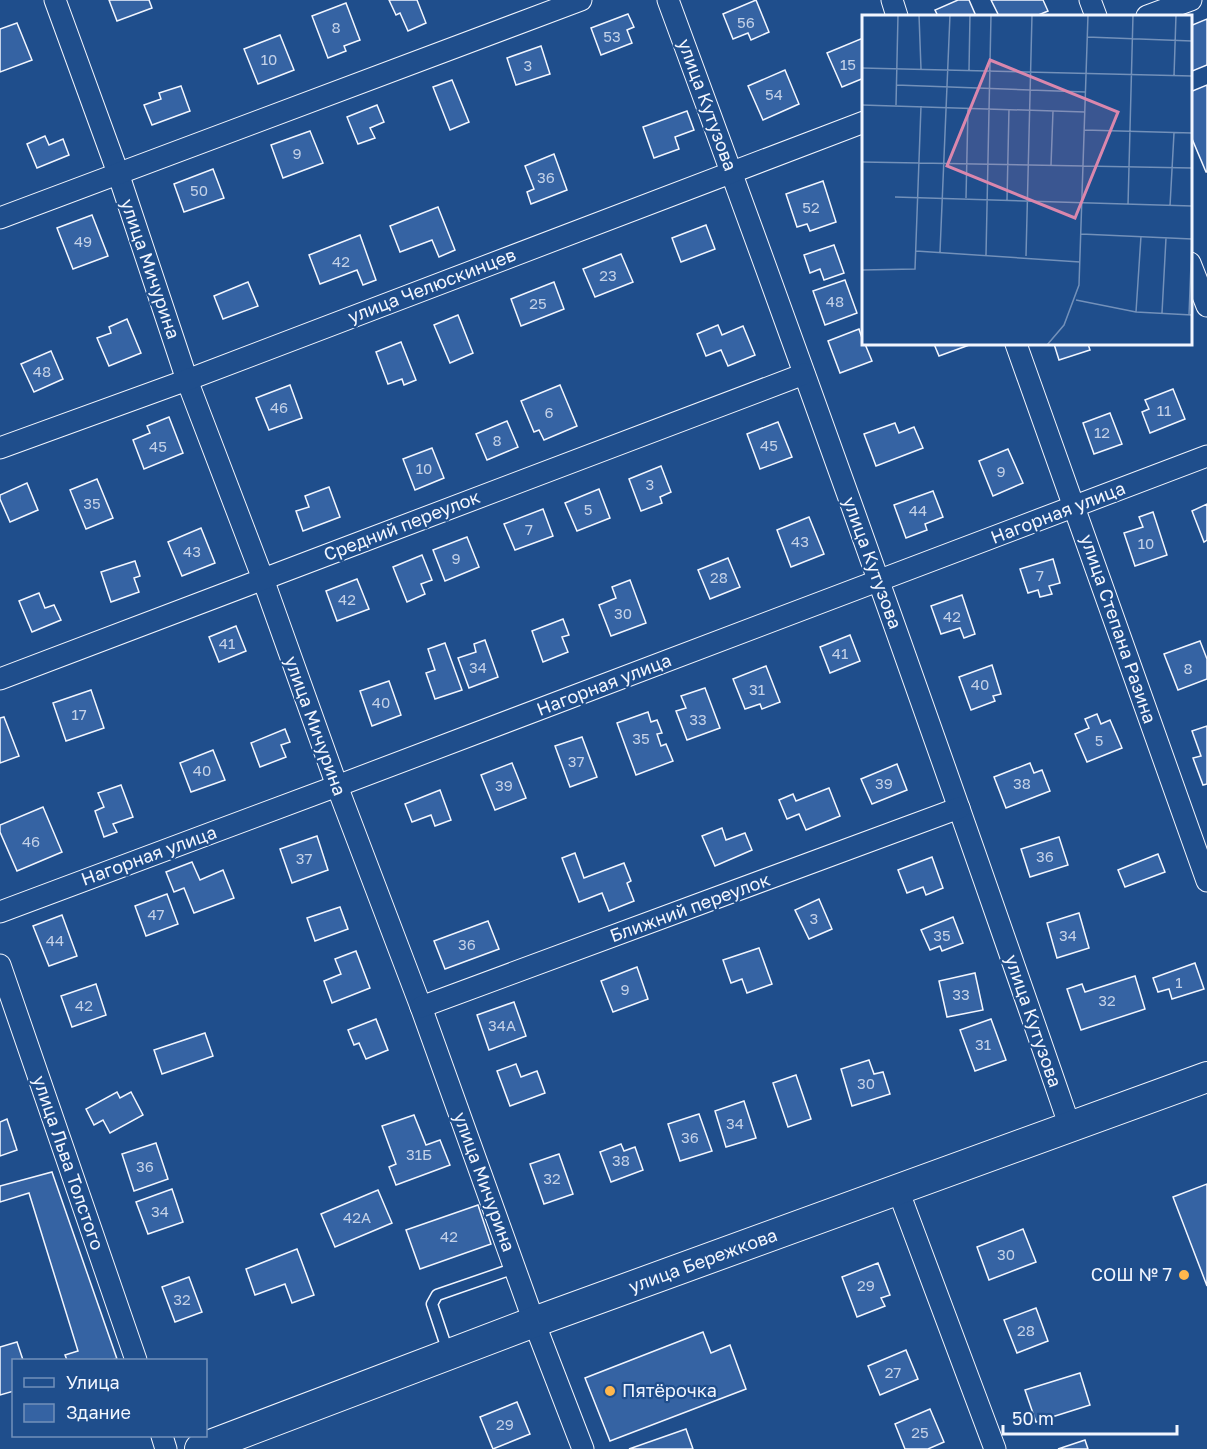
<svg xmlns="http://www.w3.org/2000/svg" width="1207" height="1449" viewBox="0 0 1207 1449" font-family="'Golos Text',sans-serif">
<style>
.building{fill:#3563a3;stroke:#f2f6ff;stroke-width:1.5}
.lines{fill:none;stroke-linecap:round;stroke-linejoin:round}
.lane-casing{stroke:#f2f6ff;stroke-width:13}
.street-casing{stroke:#f2f6ff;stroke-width:23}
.secondary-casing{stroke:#f2f6ff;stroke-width:32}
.lane{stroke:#1f4e8c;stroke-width:10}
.street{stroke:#1f4e8c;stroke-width:21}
.secondary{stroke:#1f4e8c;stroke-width:30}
.poi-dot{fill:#ffb74d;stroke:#1f4e8c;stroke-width:2}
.labels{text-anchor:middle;stroke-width:4.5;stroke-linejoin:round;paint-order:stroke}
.number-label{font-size:15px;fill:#c3d1e8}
.street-label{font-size:18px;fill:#f2f6ff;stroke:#1f4e8c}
.poi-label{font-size:18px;fill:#f2f6ff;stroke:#1f4e8c;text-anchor:end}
.inset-road{fill:none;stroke:#7391ba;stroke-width:1.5}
.view{fill:#da87ad;fill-opacity:0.15;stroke:#da87ad;stroke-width:3}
.inset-edge{fill:none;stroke:#f2f6ff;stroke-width:3}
</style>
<rect width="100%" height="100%" fill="#1f4e8c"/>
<g class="building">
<path d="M109,0h40l3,8 -35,13z"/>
<path d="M389,0h28l9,23 -18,8 -8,-18 -4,2z"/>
<path d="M756,0l13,32 -18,8 -3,-7 -15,6 -10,-25z"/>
<path d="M958,0h11l7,16h-38l-3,-6z"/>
<path d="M991,0h52l5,11 -12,5h-37z"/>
<path d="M346,3l14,37 -16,6 2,5 -18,7 -16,-42z"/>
<path d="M628,14l6,13 -7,3 5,13 -31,12 -10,-27z"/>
<path d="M1207,19v46l-17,7v-46z"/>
<path d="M17,23l15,37 -32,12v-43z"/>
<path d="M280,35l14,35 -36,14 -14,-35z"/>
<path d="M863,38l1,40 -22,9 -15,-34z"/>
<path d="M541,46l9,28 -34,11 -9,-27z"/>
<path d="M785,70l14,34 -36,16 -15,-34z"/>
<path d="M452,80l17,42 -19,8 -17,-43z"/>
<path d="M1207,85v87h-1l-16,-38v-42z"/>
<path d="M181,86l9,25 -38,14 -8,-20 17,-6 -2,-6z"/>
<path d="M377,105l7,17 -14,6 5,10 -17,6 -11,-27z"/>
<path d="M687,111l7,19 -19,7 4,12 -25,9 -11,-31z"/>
<path d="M310,131l13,32 -40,15 -12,-33z"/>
<path d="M45,136l4,9 14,-6 6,16 -32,13 -10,-24z"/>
<path d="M554,154l13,36 -36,14 -4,-12 7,-3 -9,-23z"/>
<path d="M213,169l11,29 -40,14 -10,-28z"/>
<path d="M823,181l13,41 -26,9 -3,-7 -10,3 -11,-33z"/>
<path d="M438,207l17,43 -16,7 -7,-17 -32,12 -10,-26z"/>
<path d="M92,215l16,41 -35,13 -16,-41z"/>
<path d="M706,225l9,24 -34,13 -9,-24z"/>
<path d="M360,235l16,45 -13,5 -6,-15 -37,14 -11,-29z"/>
<path d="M834,245l10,28 -20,7 -4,-11 -10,4 -6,-18z"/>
<path d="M621,254l12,28 -38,15 -12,-28z"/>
<path d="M845,280l12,33 -32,12 -12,-34z"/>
<path d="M248,282l10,24 -35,13 -9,-23z"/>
<path d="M554,282l10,27 -43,17 -10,-27z"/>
<path d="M458,315l15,38 -23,10 -16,-38z"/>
<path d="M127,319l14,34 -32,13 -12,-28 14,-5 -2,-6z"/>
<path d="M718,325l4,10 21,-9 12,29 -27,11 -7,-16 -15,6 -9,-22z"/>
<path d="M859,329l5,15h1l7,17 -32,12 -12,-32z"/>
<path d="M401,342l15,38 -12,5 -2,-6 -14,5 -12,-32z"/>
<path d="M934,344h38l-33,12z"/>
<path d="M1054,344h34l2,6 -31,10z"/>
<path d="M51,351l12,28 -29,13 -13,-28z"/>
<path d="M290,385l12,33 -33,12 -13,-32z"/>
<path d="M560,385l17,41 -33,14 -5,-10 -5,2 -13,-31z"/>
<path d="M1173,389l12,30 -35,14 -8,-21 7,-3 -4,-9z"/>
<path d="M1110,413l12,31 -28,10 -11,-31z"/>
<path d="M169,417l14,36 -39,16 -11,-29 17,-7 -3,-7z"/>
<path d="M507,421l11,26 -31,13 -11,-26z"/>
<path d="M778,422l14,35 -32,12 -13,-35z"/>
<path d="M895,423l4,10 15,-6 9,21 -47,18 -12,-32z"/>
<path d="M432,448l12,30 -29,12 -12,-31z"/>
<path d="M1008,449l15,34 -30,13 -14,-35z"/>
<path d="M661,466l10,26 -11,5 2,6 -21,8 -12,-32z"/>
<path d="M97,479l16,39 -27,11 -16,-39z"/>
<path d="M27,483l11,27 -28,12 -10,-23v-4z"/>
<path d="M329,487l11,30 -37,14 -7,-20 13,-4 -4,-11z"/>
<path d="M599,489l11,29 -33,13 -12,-28z"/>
<path d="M933,491l10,26 -18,7 2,6 -21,8 -12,-33z"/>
<path d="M1207,504v36l-3,2 -12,-31z"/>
<path d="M543,509l10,27 -38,14 -11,-26z"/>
<path d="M1153,512l14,43 -32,11 -11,-33 19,-6 -4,-10z"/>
<path d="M809,517l15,37 -33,13 -14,-37z"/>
<path d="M201,528l14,35 -33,13 -14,-34z"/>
<path d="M467,537l12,30 -34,14 -12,-31z"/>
<path d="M422,555l10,25 -11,4 4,10 -18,8 -14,-35z"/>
<path d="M728,558l12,29 -30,12 -12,-29z"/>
<path d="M1053,559l7,24 -11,3 3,8 -12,3 -2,-7 -10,3 -8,-24z"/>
<path d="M135,561l5,15 -6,2 5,14 -28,10 -10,-30z"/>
<path d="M357,579l12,30 -32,12 -11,-30z"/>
<path d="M630,580l16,43 -35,13 -12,-31 17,-7 -4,-11z"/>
<path d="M39,593l6,15 9,-3 7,15 -29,12 -13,-31z"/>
<path d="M962,595l13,39 -11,4 -4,-10 -19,6 -10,-28z"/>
<path d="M563,619l6,16 -7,2 6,15 -25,10 -11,-31z"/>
<path d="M236,626l10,25 -27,11 -10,-25z"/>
<path d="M850,635l10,26 -30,12 -10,-26z"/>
<path d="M485,640l13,37 -29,11 -11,-30 18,-6 -2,-8z"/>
<path d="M1200,641l7,18v20l-29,11 -14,-36z"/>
<path d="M445,643l17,47 -27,9 -9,-26 9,-3 -7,-21z"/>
<path d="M992,665l9,29 -8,2 2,5 -24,9 -12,-33z"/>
<path d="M766,666l14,36 -18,7 -2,-5 -15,5 -12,-30z"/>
<path d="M389,681l12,34 -29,11 -12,-35z"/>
<path d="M705,688l15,40 -33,12 -11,-29 10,-3 -5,-12z"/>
<path d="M91,690l13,38 -38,13 -13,-38z"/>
<path d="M648,712l3,10 6,-2 5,13 -5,1 4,12 5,-2 7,17 -37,14 -19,-52z"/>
<path d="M1097,714l4,10 9,-4 12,28 -35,14 -12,-28 14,-6 -4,-9z"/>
<path d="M4,717l15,39 -19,7v-45z"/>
<path d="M1207,726v58l-4,1 -10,-27 8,-2 -9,-25z"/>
<path d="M285,729l5,13 -9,3 5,12 -26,10 -9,-24z"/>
<path d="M582,737l15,40 -27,10 -15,-41z"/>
<path d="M213,750l12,30 -34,12 -11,-29z"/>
<path d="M512,763l14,35 -31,12 -14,-35z"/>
<path d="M1030,763l4,10 8,-3 8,21 -44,17 -12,-31z"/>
<path d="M897,764l10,26 -35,14 -11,-25z"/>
<path d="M121,785l12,32 -20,7 4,8 -13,5 -9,-26 9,-4 -6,-14z"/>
<path d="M829,788l11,28 -34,14 -7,-16 -12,5 -8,-19 14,-6 3,7z"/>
<path d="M440,790l11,30 -16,6 -4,-11 -19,7 -7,-18z"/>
<path d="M43,807l19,45 -45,19 -17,-39v-7z"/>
<path d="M722,828l4,12 19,-7 7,17 -37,16 -13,-30z"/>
<path d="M317,836l11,34 -36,13 -12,-34z"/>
<path d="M1059,837l9,28 -38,12 -9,-28z"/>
<path d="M575,853l9,25 40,-15 7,18 -4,2 7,18 -25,10 -7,-18 -23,9 -17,-44z"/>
<path d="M1158,854l7,18 -40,15 -7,-17z"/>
<path d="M932,857l11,31 -17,7 -3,-8 -16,6 -9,-23z"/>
<path d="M192,862l8,18 23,-10 11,28 -40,15 -10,-25 -10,4 -8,-20z"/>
<path d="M167,894l11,30 -32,12 -11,-30z"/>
<path d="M819,899l13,30 -23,10 -14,-29z"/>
<path d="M340,907l8,22 -33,12 -8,-23z"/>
<path d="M1079,913l10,35 -32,10 -10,-35z"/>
<path d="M62,915l15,41 -28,10 -16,-40z"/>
<path d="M953,917l10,26 -21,8 -2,-5 -10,4 -9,-20z"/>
<path d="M488,921l11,28 -54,20 -11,-28z"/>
<path d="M759,948l13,36 -25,9 -5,-14 -11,4 -8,-23z"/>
<path d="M356,951l14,37 -38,15 -8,-22 17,-7 -6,-15z"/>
<path d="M1195,963l9,26 -32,10 -3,-10 -11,3 -5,-14z"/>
<path d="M637,967l11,32 -35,13 -12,-31z"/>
<path d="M975,973l8,37 -36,7 -8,-36z"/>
<path d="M1135,976l10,33 -64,21 -14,-41 15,-5 3,8z"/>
<path d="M96,984l10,31 -34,12 -11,-31z"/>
<path d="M514,1002l12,34 -37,14 -12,-35z"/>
<path d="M376,1019l12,31 -22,9 -7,-16 -5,2 -6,-15z"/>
<path d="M991,1019l15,41 -31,11 -15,-41z"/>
<path d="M205,1033l8,23 -51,18 -8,-24z"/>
<path d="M869,1060l5,14 9,-2 7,22 -38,12 -11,-37z"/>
<path d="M516,1064l5,13 16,-6 8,22 -35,13 -13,-35z"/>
<path d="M796,1075l15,44 -23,8 -15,-44z"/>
<path d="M117,1092l3,6 11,-6 12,23 -33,18 -7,-13 -9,5 -8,-16z"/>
<path d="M744,1101l12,37 -30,9 -11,-36z"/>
<path d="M699,1114l13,37 -32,10 -12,-37z"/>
<path d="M414,1115l12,30 14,-5 10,25 -54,20 -7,-18 7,-3 -14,-38z"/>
<path d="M7,1119l10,31 -17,6v-34z"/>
<path d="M156,1143l12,36 -34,12 -12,-37z"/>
<path d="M621,1144l3,7 11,-4 8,23 -32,12 -11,-30z"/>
<path d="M559,1154l14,40 -29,10 -14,-40z"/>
<path d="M52,1172l65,187 -6,1h-44l-2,-5 13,-4 -49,-158 -29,9v-16z"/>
<path d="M1207,1184v102l-34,-89z"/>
<path d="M172,1189l11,33 -35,12 -12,-32z"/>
<path d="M378,1190l14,33 -57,24 -14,-33z"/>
<path d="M478,1205l13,39 -71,25 -14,-39z"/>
<path d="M1023,1229l13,33 -47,18 -12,-33z"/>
<path d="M297,1249l17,46 -22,8 -7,-19 -30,11 -9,-26z"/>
<path d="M878,1263l12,32 -9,3 4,8 -28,11 -15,-40z"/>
<path d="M189,1277l13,35 -27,10 -13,-35z"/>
<path d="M1036,1308l12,33 -31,12 -13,-33z"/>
<path d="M703,1332l8,21 19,-8 16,44 -136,52 -25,-63z"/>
<path d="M17,1342l6,18h-9v31l-14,4v-48z"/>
<path d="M906,1350l12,29 -38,16 -12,-29z"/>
<path d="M1080,1373l10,32 -54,17 -11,-32z"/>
<path d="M517,1402l13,32 -37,15 -13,-32z"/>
<path d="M930,1409l14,33 -16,7h-23l-10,-25z"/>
<path d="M686,1429l7,20h-64z"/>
<path d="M1085,1440l3,9h-30z"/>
</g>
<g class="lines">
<g class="lane-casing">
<path id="lane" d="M448,1352l-16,-48 5,-9 78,-27"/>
</g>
<g class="street-casing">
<g id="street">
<path d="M55,0l63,173 69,207 76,199 74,207 84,221 113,315 49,127"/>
<path d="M668,0c138,374 272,750 402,1127"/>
<path d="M892,0l5,16"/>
<path d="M1090,0l6,16"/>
<path d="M1147,16l44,-16"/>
<path d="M0,218l581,-218"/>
<path d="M1190,263l17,43"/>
<path d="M1016,344l191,537"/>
<path d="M0,448l187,-68 677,-258"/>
<path d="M0,679l804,-305"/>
<path d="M0,912l337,-126 870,-330"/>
<path d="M0,965l136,395"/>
<path d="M421,1007l538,-199"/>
<path d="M898,1190l97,259"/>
<path d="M162,1436l4,13"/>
</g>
</g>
<g class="secondary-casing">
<path id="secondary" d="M200,1449l334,-127 673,-245"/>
</g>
<use href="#lane" class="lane"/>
<use href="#street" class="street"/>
<use href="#secondary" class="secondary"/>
</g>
<g class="poi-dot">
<circle cx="1184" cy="1275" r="6"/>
<circle cx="610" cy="1391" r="6"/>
</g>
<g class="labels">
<g class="number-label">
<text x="746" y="28">56</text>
<text x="336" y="33">8</text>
<text x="612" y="42">53</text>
<text x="269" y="65">10</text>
<text x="848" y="70">15</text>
<text x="528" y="71">3</text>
<text x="774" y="100">54</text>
<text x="297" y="159">9</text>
<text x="546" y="183">36</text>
<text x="199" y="196">50</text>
<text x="811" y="213">52</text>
<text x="83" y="247">49</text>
<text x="341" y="267">42</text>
<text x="608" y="281">23</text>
<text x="835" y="307">48</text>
<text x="538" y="309">25</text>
<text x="42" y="377">48</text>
<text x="279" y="413">46</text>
<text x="1164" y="416">11</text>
<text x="549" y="418">6</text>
<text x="1102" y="438">12</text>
<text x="497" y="446">8</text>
<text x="769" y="451">45</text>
<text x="158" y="452">45</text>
<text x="424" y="474">10</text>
<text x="1001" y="477">9</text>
<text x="650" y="490">3</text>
<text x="92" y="509">35</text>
<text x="588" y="515">5</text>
<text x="918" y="516">44</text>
<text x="529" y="535">7</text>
<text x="800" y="547">43</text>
<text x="1146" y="549">10</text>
<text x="192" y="557">43</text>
<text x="456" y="564">9</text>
<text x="1040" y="581">7</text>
<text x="719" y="583">28</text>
<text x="347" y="605">42</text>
<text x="623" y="619">30</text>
<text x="952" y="622">42</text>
<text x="227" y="649">41</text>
<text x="840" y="659">41</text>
<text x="478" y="673">34</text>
<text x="1188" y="674">8</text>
<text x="980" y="690">40</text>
<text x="757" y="695">31</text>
<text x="381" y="708">40</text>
<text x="79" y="720">17</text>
<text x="698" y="725">33</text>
<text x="641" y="744">35</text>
<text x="1099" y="746">5</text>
<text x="576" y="767">37</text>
<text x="202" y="776">40</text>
<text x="884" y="789">39</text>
<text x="1022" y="789">38</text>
<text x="504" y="791">39</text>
<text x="31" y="847">46</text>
<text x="1045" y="862">36</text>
<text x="304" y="864">37</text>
<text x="156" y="920">47</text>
<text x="814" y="924">3</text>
<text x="942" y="941">35</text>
<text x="1068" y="941">34</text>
<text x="55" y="946">44</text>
<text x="467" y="950">36</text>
<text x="1179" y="988">1</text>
<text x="625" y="995">9</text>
<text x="961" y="1000">33</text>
<text x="1107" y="1006">32</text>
<text x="84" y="1011">42</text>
<text x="502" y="1031">34А</text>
<text x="983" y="1050">31</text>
<text x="866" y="1089">30</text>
<text x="735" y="1129">34</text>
<text x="690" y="1143">36</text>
<text x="419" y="1160">31Б</text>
<text x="621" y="1166">38</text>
<text x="145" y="1172">36</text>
<text x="552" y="1184">32</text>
<text x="160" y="1217">34</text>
<text x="357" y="1223">42А</text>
<text x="449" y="1242">42</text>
<text x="1006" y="1260">30</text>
<text x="866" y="1291">29</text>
<text x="182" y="1305">32</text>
<text x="1026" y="1336">28</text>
<text x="893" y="1378">27</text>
<text x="505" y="1430">29</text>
<text x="920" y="1438">25</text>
</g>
<g class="street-label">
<text transform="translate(707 105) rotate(70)" y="6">улица Кутузова</text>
<text transform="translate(150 269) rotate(71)" y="6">улица Мичурина</text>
<text transform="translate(432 286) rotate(-21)" y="6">улица Челюскинцев</text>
<text transform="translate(1058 513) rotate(-21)" y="6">Нагорная улица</text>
<text transform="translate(402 526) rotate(-21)" y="6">Средний переулок</text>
<text transform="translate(872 563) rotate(70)" y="6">улица Кутузова</text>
<text transform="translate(1118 629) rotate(71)" y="6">улица Степана Разина</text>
<text transform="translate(604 685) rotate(-21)" y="6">Нагорная улица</text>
<text transform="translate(315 726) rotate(70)" y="6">улица Мичурина</text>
<text transform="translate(149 856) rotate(-20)" y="6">Нагорная улица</text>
<text transform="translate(690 908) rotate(-20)" y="6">Ближний переулок</text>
<text transform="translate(1033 1021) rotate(71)" y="6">улица Кутузова</text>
<text transform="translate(68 1163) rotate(71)" y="6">улица Льва Толстого</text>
<text transform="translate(484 1182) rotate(70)" y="6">улица Мичурина</text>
<text transform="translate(703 1261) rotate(-20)" y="6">улица Бережкова</text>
</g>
<g class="poi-label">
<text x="1172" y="1281">СОШ № 7</text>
<text x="622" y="1397" text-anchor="start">Пятёрочка</text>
</g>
</g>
<g transform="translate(862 15)">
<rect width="330" height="330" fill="#1f4e8c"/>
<path class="inset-road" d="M57,0l2,54M225,22l105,4M0,53l330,8M107,55l1,-55M312,61l2,-61M34,70l189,7M0,90l223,7M34,90l2,-90M222,115l108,3M0,147l330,6M189,150l2,-54M33,182l297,9M104,183l2,-90M145,185l2,-91M266,190l5,-190M308,191l4,-73M219,219l111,5M54,236l164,11M78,237l10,-237M124,240l5,-240M164,241l6,-241M0,255l53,-1 6,-163M214,285l60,12 56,3M274,297l5,-76M300,298l4,-75M327,300l3,-76M185,330l17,-20 15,-40 9,-270"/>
<path class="view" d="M128,45l128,52 -43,106 -128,-52z"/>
<rect width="330" height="330" class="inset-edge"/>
</g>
<rect x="12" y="1359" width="195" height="78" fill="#1f4e8c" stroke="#7391ba" stroke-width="1.5"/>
<rect x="24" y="1378" width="30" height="9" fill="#1f4e8c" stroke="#7391ba" stroke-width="1.5"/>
<text x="66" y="1389" font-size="18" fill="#f2f6ff">Улица</text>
<rect x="24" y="1404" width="30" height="18" fill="#3563a3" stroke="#7391ba" stroke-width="1.5"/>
<text x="66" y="1419" font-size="18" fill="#f2f6ff">Здание</text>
<path d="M1003 1425v9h174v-9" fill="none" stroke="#f2f6ff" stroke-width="3"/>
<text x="1012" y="1425" font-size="18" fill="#f2f6ff" stroke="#1f4e8c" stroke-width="4.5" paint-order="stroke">50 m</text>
</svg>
